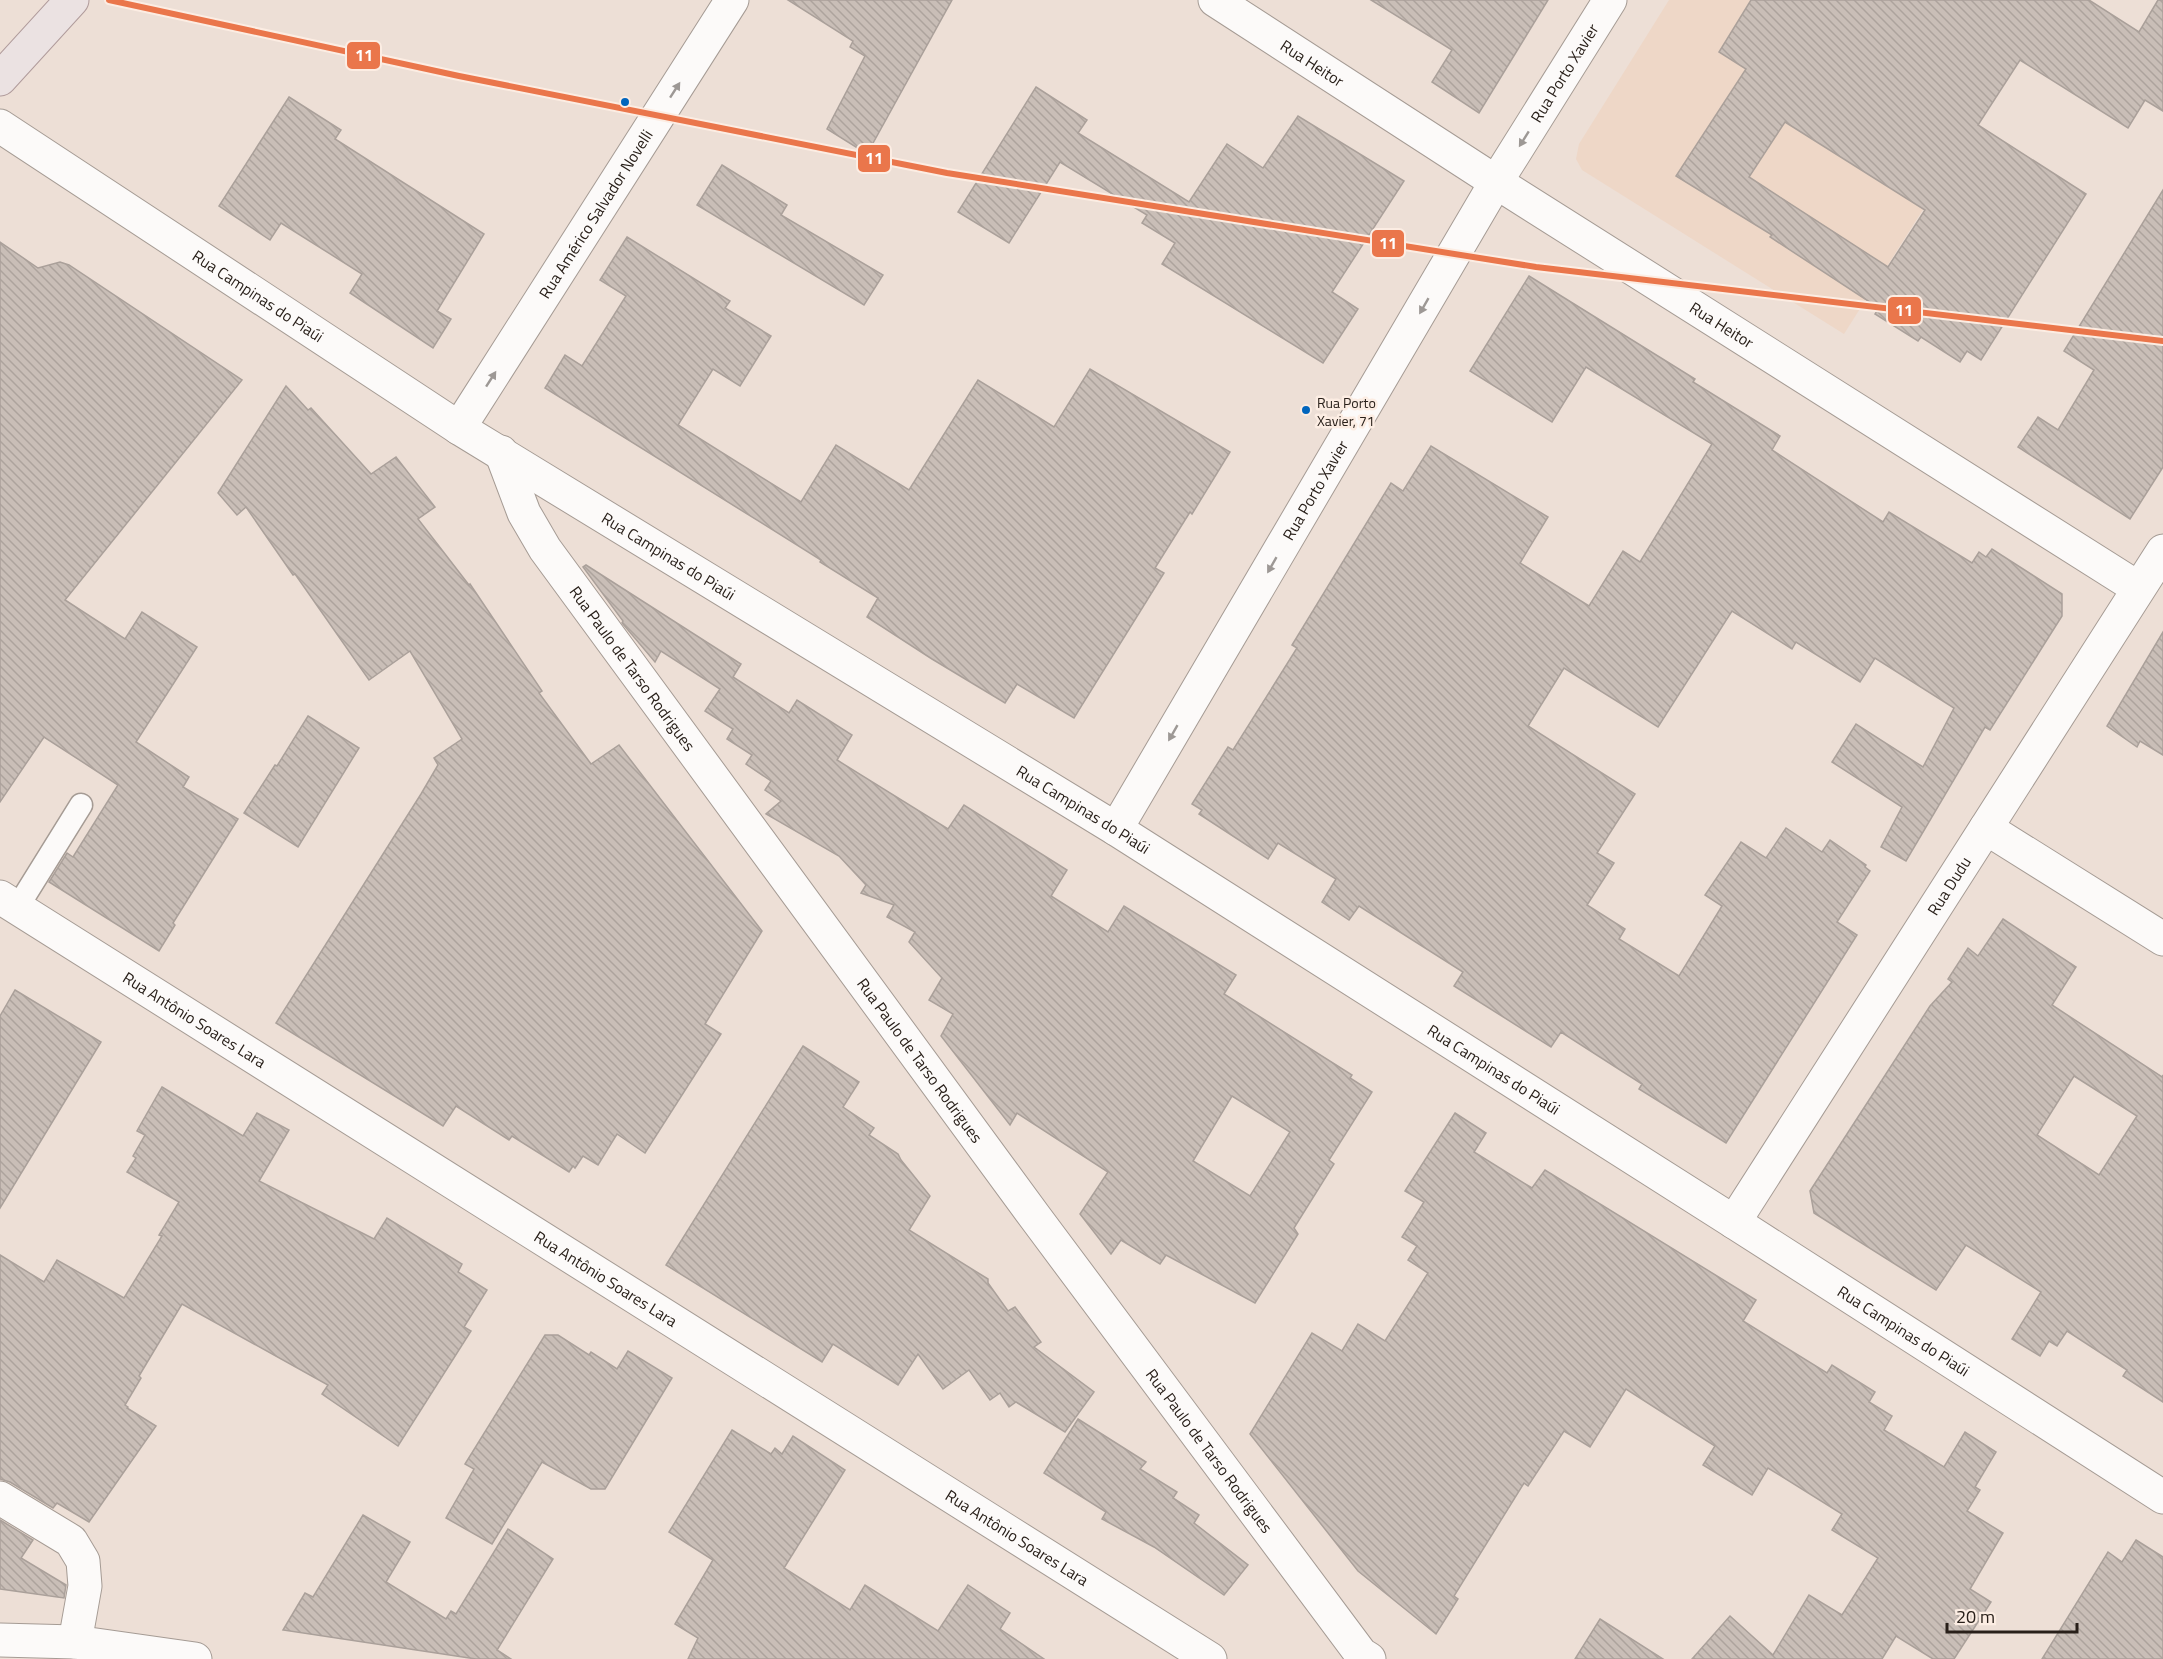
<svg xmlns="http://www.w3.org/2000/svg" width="2163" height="1659" viewBox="0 0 2163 1659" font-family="'Titillium Web',sans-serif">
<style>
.built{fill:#eed7c7}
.building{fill:url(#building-back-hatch);stroke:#aaa09a;stroke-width:1.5;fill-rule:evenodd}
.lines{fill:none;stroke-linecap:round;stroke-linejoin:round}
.lane-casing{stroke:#a59b94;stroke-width:25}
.street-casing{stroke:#a59b94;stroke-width:35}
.primary-casing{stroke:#b09b9b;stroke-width:35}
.lane{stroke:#fcfaf9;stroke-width:22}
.street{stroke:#fcfaf9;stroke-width:33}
.primary{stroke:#ebe2e2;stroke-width:33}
.rail-1-casing{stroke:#fcede3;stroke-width:10}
.rail-1{stroke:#ea764b;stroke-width:6}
.oneway{fill:#9d9895}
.bus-dot{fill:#0065bd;stroke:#fcede3;stroke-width:2}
.labels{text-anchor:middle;stroke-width:5;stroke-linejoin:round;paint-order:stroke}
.bus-label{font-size:14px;fill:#29201a;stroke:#fcede3;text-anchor:start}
.street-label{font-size:16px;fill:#29201a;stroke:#fcede3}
.line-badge{stroke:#fcede3;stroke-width:2}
.badge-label{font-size:16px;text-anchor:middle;font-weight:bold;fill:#fff}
</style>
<defs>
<pattern id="building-back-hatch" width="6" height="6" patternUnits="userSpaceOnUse" patternTransform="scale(1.5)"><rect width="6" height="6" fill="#c9beb7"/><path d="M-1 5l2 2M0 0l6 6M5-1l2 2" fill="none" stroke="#ada39d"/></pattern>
</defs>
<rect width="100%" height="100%" fill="#eddfd6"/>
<path class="built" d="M1669,0h387l-212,334 -262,-164 -6,-11 3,-15z"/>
<g class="building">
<path d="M788,0h164l-85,154 -40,-25 38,-73 -15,-9 3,-6z"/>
<path d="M1371,0h177l-69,113 -47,-31 20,-32z"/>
<path d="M1751,0h338l50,32 19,-32h5v111l-18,-11 -17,28 -108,-68 -42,65 108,69 -105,166 -14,-9 -7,11 -39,-25 -3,4 -43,-27 4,-6 -109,-71 2,-2 -96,-59 70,-107 -27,-17zM1785,122l140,88 -37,57 -139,-90z"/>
<path d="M1036,87l51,33 -9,13 111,69 38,-58 36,24 35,-52 106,65 -72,111 26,17 -35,54 -161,-99 13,-21 -33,-20 5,-8 -87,-53 -51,81 -51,-31z"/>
<path d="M289,97l52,33 -6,9 149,95 -47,77 14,8 -18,29 -83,-55 12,-19 -81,-51 -11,17 -51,-34z"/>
<path d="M722,165l65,40 -6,10 102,60 -19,30 -167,-100z"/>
<path d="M2163,190v277l-33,52 -112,-72 20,-30 20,13 36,-60 -30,-19z"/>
<path d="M627,237l103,64 -5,7 46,28 -31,50 -27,-17 -35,56 123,77 35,-57 73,45 69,-110 76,47 36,-58 140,83 -38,62 -2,-2 -35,56 9,5 -90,145 -57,-34 -12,19 -73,-44 -65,-42 11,-19 -58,-36 1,-2 -276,-172 20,-33 17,11 44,-70 -26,-16z"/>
<path d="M0,242l38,26 22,-6 9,3 173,115 -177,220 60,39 17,-27 55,35 -61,95 53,35 -6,10 55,32 -65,104 2,2 -16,26 -110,-69 18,-29 6,4 45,-72 -74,-48 -44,65z"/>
<path d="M1529,276l166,103 -2,3 87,54 -8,14 111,72 6,-10 83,51 7,-11 7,5 6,-8 70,45v22l-72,114 -5,-3 -79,134 -25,-14 21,-40 -70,-45 24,-38 67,43 31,-59 -79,-50 -15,24 -64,-40 -4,7 -60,-38 -74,116 -94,-59 -36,58 107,68 -38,59 17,10 -27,42 38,24 -6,10 60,37 43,-70 -17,-11 36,-53 25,16 20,-30 36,24 8,-12 36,25 -1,2 5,4 -33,51 20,13 -131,208 -87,-54 3,-5 -81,-52 -10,15 -97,-61 9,-14 -104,-66 -10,14 -27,-18 14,-23 -58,-36 -10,16 -69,-45 3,-4 -10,-6 36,-57 5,3 64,-102 -5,-3 99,-162 12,8 28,-45 117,71 -28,46 69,43 34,-55 17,11 72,-118 -126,-77 -34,55 -82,-51z"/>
<path d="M286,386l22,24 3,-2 60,66 25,-17 39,50 -17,12 51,66 1,-1 72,107 -3,2 52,71 28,-19 143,186 -57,93 16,10 -76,119 -28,-19 -19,31 -15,-9 -8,12 -2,-2 -4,6 -57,-36 -3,4 -53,-34 -13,20 -167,-103 145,-229 17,-29 -4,-7 28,-19 -52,-88 -41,29 -74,-106 -2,1 -47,-68 -9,8 -19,-22z"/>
<path d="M586,565l155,99 -8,13 56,36 8,-13 55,35 -15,25 111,69 16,-24 103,65 -16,26 57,36 16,-26 112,69 -12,19 128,81 -2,3 22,14 -43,68 5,4 -40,64 4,6 -43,69 -89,-48 -6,9 -39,-24 -10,14 -31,-40 28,-42 -91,-59 -7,12 -69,-89 12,-22 -24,-14 13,-22 -33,-36 6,-10 -28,-15 7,-12 -33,-12 5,-8 -27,-29 -73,-42 15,-13 -16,-11 6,-9 -25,-17 6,-9 -25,-16 6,-10 -28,-18 15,-22 -59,-38 -6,11 -33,-39 1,-2 -40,-54zM1232,1096l58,36 -40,64 -57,-35z"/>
<path d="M2163,632v123l-23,-14 -3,6 -30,-21z"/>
<path d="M308,716l51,32 -61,99 -54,-34 31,-48 2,1z"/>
<path d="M2003,919l73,48 -24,38 110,72 1,-2v327l-40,-26 4,-6 -60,-39 -10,15 -8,-5 -9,15 -28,-17 29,-47 -75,-47 -30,45 -122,-77 -4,-22 120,-185 22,-24 -4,-3 20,-31 10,8zM2074,1076l63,40 -38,59 -62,-40z"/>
<path d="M15,990l86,52 -101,166v-192z"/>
<path d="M803,1046l56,36 -16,25 31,21 -5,7 29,19 3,6 29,36 -21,34 79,49v4l20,28 7,-4 26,35 -7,5 60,45 -29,40 -49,-30 -7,5 -9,-14 -10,7 -21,-30 -26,19 -25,-35 -20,31 -65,-41 -11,18 -156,-97z"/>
<path d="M162,1087l81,49 14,-23 32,17 -30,51 115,58 13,-21 75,46 -4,8 29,18 -23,37 7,4 -73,115 -76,-52 6,-9 -146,-81 -43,72 2,2 -16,27 3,2 -1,1 29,18 -67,96 -32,-19 -4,5 -43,-26 -10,-3v-224l44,27 13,-22 67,38 38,-62 -3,-1 20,-33 -52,-30 9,-14 -3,-2 12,-21 -8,-4z"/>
<path d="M1455,1113l31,20 -12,19 58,36 13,-18 211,130 -13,21 84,52 5,-8 43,27 -6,10 23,14 -8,14 60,37 21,-35 31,20 -21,35 5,3 -13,21 36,22 -33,56 21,13 -37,57h-21l-37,-23 -14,23h-190l38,-43 43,39 36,-60 33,20 36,-57 -46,-28 10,-16 -74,-46 -16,27 -49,-30 12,-19 -89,-57 -36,58 -26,-16 -36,55 -4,-3 -70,113 4,3 -22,35 -78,-63 -108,-137 62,-101 30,18 16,-27 27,17 43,-68 -20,-13 9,-14 -15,-9 22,-35 -19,-11z"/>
<path d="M545,1335h13l31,20 2,-3 26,17 11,-18 44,27 -67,111h-14l-49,-27 -50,82 -46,-26 28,-49 -9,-5z"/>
<path d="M1078,1419l68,43 -6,7 37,23 -4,6 26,17 -5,8 54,42 -24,30 -70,-48 -52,-28 4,-7 -62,-39z"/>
<path d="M732,1430l39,24 4,-6 7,6 11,-18 52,34 -61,98 66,42 15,-25 73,46 30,-46 42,28 -10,16 44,30h-356l10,-21 -23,-14 38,-64 -44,-28z"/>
<path d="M363,1515l47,27 -24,40 60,37 5,-8 5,3 52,-85 45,30 -56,91 14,9h-35l-193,-29 22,-37 8,4z"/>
<path d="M0,1520l33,20 -12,18 45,27 -2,13 -64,-9z"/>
<path d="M2136,1540l27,17v102h-121l66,-107 14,10z"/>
<path d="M1600,1619l63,40h-88z"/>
</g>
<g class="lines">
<g class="lane-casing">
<path id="lane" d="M17,908l64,-103"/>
</g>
<g class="street-casing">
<g id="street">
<path id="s1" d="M1215,0l281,182 642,406"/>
<path id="s2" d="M0,126l459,302 657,401 618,393 429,275"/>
<path id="s3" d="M459,428l273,-428"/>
<path id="s4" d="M501,452l23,61 21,36 490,668 326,437 8,5"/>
<path d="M1986,828l177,111"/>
<path id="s5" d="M1116,829l380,-647 114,-182"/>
<path id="s6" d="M0,897l1210,762"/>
<path id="s7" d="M1734,1222l429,-671"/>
<path d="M0,1498l71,43 12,20 2,25 -10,56"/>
<path d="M0,1640l75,2 120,17"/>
</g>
</g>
<g class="primary-casing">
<path id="primary" d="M0,79l72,-79"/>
</g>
<use href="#lane" class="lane"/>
<use href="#street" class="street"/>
<use href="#primary" class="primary"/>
<g class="rail-1-casing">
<path id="rail-1" d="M109,0l350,76 488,97 589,94 627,74"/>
</g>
<use href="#rail-1" class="rail-1"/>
</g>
<defs><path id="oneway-solid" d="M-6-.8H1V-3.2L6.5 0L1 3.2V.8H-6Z" transform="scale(1.5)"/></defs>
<g class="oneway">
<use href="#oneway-solid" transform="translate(675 90) rotate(-57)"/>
<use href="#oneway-solid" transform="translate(1524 139) rotate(122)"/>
<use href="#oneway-solid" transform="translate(1424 306) rotate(120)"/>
<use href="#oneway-solid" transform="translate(491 379) rotate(-57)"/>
<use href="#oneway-solid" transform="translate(1272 565) rotate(120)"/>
<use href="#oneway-solid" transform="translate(1173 733) rotate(120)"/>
</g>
<g class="bus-dot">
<circle cx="625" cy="102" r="5"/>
<circle cx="1306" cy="410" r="5"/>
</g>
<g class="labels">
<g class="bus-label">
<text x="1317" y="408">Rua Porto<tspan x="1317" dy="18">Xavier, 71</tspan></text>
</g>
<g class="street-label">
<text dy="6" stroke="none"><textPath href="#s1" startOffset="116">Rua Heitor</textPath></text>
<text dy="6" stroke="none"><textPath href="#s5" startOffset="879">Rua Porto Xavier</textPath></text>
<text dy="6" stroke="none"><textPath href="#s3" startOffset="254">Rua Américo Salvador Novelli</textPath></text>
<text dy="6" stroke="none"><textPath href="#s2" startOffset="309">Rua Campinas do Piaúi</textPath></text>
<text dy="6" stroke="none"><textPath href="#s1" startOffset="602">Rua Heitor</textPath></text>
<text dy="6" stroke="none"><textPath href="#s5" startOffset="393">Rua Porto Xavier</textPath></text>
<text dy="6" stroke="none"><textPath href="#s2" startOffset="795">Rua Campinas do Piaúi</textPath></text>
<text dy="6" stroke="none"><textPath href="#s4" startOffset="255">Rua Paulo de Tarso Rodrigues</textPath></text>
<text dy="6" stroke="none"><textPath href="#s2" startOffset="1281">Rua Campinas do Piaúi</textPath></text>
<text dy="6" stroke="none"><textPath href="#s7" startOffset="399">Rua Dudu</textPath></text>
<text dy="6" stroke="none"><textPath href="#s6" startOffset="230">Rua Antônio Soares Lara</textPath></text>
<text dy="6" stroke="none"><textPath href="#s4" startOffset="741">Rua Paulo de Tarso Rodrigues</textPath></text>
<text dy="6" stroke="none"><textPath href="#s2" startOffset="1767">Rua Campinas do Piaúi</textPath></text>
<text dy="6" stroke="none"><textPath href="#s6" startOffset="716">Rua Antônio Soares Lara</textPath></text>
<text dy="6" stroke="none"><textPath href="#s2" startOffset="2253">Rua Campinas do Piaúi</textPath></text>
<text dy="6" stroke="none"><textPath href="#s4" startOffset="1227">Rua Paulo de Tarso Rodrigues</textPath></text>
<text dy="6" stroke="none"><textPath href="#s6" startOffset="1202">Rua Antônio Soares Lara</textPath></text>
</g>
</g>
<g class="line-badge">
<rect x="346" y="41" width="35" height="29" rx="6" fill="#ea764b"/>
<rect x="857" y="144" width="34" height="29" rx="6" fill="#ea764b"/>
<rect x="1371" y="229" width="34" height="29" rx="6" fill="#ea764b"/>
<rect x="1887" y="296" width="35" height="29" rx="6" fill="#ea764b"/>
</g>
<g class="badge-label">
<text x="364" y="61">11</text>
<text x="874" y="164">11</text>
<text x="1388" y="249">11</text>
<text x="1904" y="316">11</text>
</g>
<path d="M1947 1623v9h130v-9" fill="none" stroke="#29201a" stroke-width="3"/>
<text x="1956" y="1623" font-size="18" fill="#29201a" stroke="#fcede3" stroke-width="4.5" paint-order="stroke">20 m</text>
</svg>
